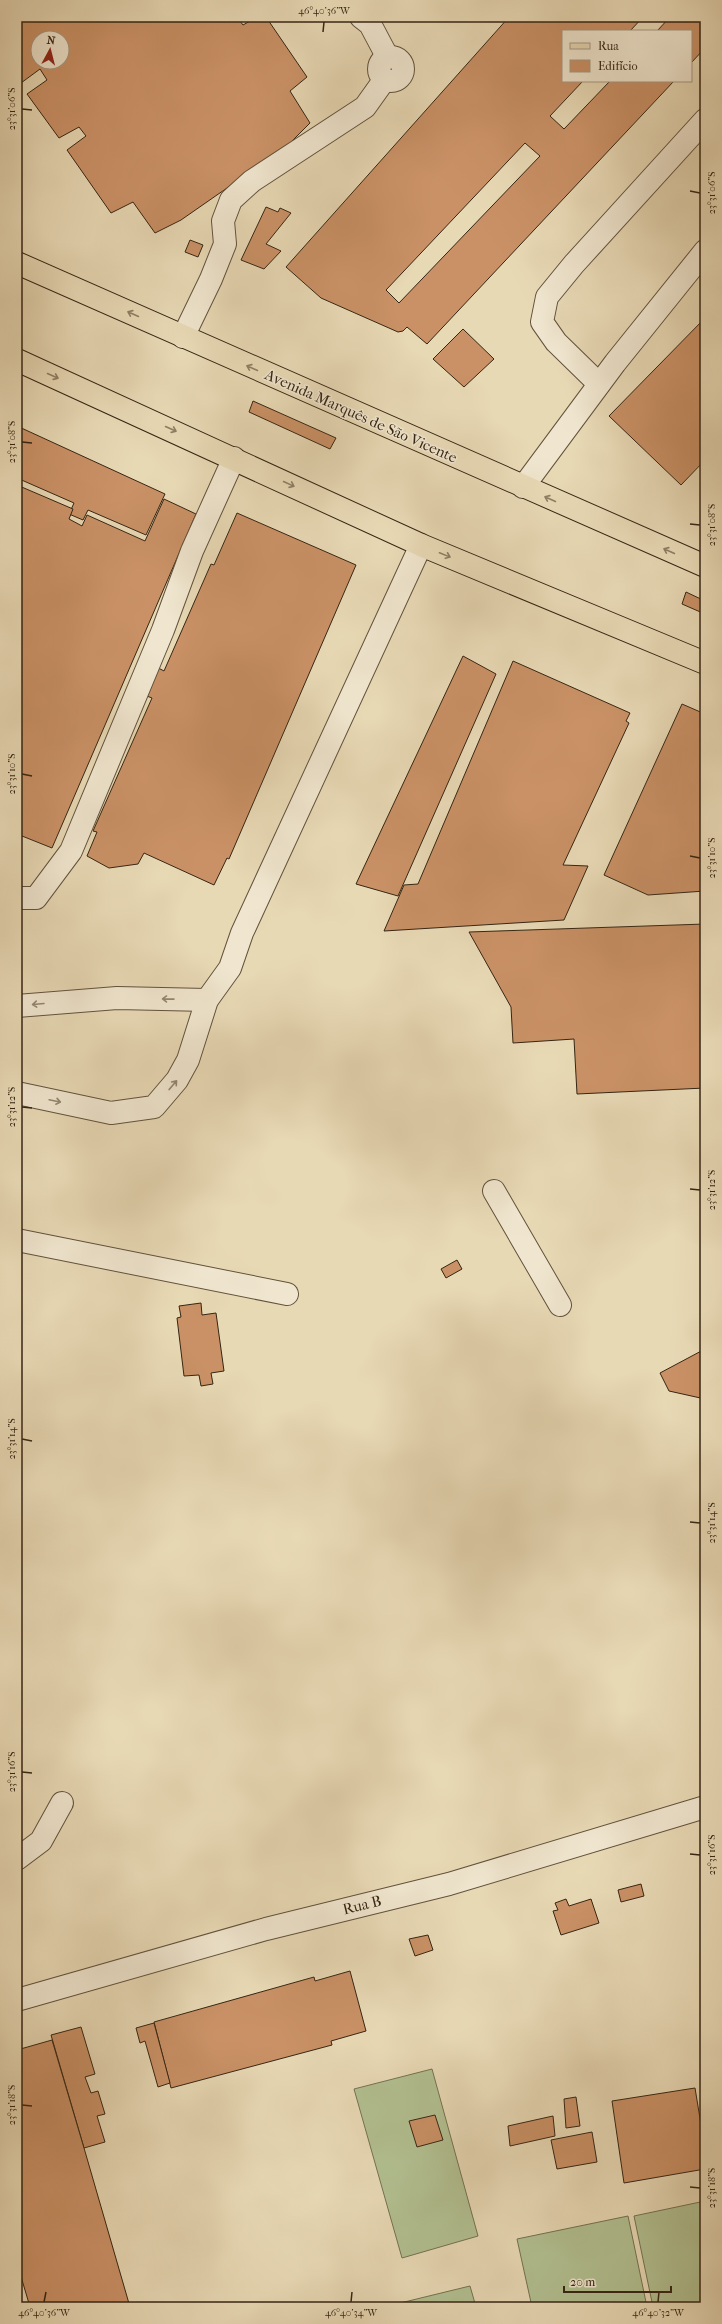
<svg xmlns="http://www.w3.org/2000/svg" width="722" height="2324" viewBox="0 0 722 2324" font-family="'IM FELL French Canon',serif">
<style>
.pitch{fill:#b2c091;stroke:#747252}
.building{fill:#ca9166;stroke:#352513;fill-rule:evenodd}
.lines{fill:none;stroke-linecap:round;stroke-linejoin:round}
.minor-casing{stroke:#62523c;stroke-width:24}
.major-casing{stroke:#352513;stroke-width:24}
.minor{stroke:#f0e6cf;stroke-width:22}
.major{stroke:#e8d9b5;stroke-width:22}
.oneway{stroke:#8e7f64}
.oneway2{stroke:#928671}
.ticks{fill:none;stroke:#352513;stroke-width:1.5}
.labels{text-anchor:middle;stroke-width:3;stroke-linejoin:round;paint-order:stroke}
.street-label{font-size:15px;fill:#352513;stroke:#f0e6cf}
.neatline{fill:none;stroke:#352513;stroke-width:1.5}
.ticks-label{font-size:10px;text-anchor:middle;fill:#352513}
</style>
<rect width="100%" height="100%" fill="#e8d9b5"/>
<filter id="stains"><feTurbulence type="fractalNoise" baseFrequency=".005" numOctaves="4"/><feColorMatrix values="0 0 0 0 .2 0 0 0 0 .09 0 0 0 0 .02 0 0 0 .5 -.17"/></filter>
<radialGradient id="worn" r=".72"><stop offset=".6" stop-color="#630" stop-opacity="0"/><stop offset="1" stop-color="#630" stop-opacity=".3"/></radialGradient>
<g class="pitch">
<path d="M432,2069l46,167 -76,22 -48,-169z"/>
<path d="M705,2201v106h-52l-19,-91z"/>
<path d="M628,2216l19,91h-115l-15,-68z"/>
<path d="M470,2286l6,21h-84v-2z"/>
</g>
<g class="building">
<path d="M17,17h220l6,8 14,-8h9l41,60 -17,14 20,32 -24,24 -105,73 -26,13 -22,-31 -22,11 -44,-63 19,-14 -7,-9 -20,11 -32,-44 20,-14 -7,-11 -19,14 -4,-6zM38,38h24v24h-24z"/>
<path d="M509,17h134l-13,14h-67v50h20l-33,35 14,13 46,-48h64l-247,263 -20,-17 -4,4 -5,1 -77,-34 -35,-31zM525,143l15,13 -141,147 -13,-13z"/>
<path d="M670,17h35v31l-14,15v-32h-34z"/>
<path d="M266,207l12,5 2,-4 11,5 -25,31 15,7 -17,18 -23,-9z"/>
<path d="M190,240l13,5 -5,12 -13,-5z"/>
<path d="M705,318v142l-24,25 -72,-69z"/>
<path d="M463,329l31,30 -30,28 -31,-28z"/>
<path d="M253,401l83,37 -6,11 -81,-37z"/>
<path d="M17,426l148,68 -19,41 -58,-25 -5,10 -14,-6 5,-11 -57,-25z"/>
<path d="M17,485l56,24 -4,10 13,7 5,-11 58,26 19,-42 32,15 -144,334 -35,-14z"/>
<path d="M237,513l119,52 -127,294 -2,-1 -13,27 -70,-32 -6,11 -29,4 -22,-12 10,-24 -4,-1 59,-133 -13,-5 12,-29 13,7 47,-107 3,1z"/>
<path d="M686,592l19,9v13l-23,-10z"/>
<path d="M463,656l33,18 -98,222 -42,-12z"/>
<path d="M513,661l117,52 -4,8 3,2 -66,142 25,1 -24,54 -180,11 20,-46 14,-1z"/>
<path d="M682,704l23,10v177l-57,4 -44,-20z"/>
<path d="M705,924v164l-128,6 -3,-55 -61,4 -2,-36 -42,-75z"/>
<path d="M457,1260l5,9 -16,9 -5,-9z"/>
<path d="M201,1303l1,12 14,-2 8,58 -13,2 2,11 -12,2 -2,-11 -15,1 -7,-58 4,-1 -2,-11z"/>
<path d="M705,1349v50l-36,-8 -9,-18z"/>
<path d="M641,1884l3,12 -23,6 -3,-12z"/>
<path d="M566,1899l3,7 22,-7 8,24 -38,12 -8,-24 5,-1 -3,-7z"/>
<path d="M428,1935l5,15 -18,6 -6,-17z"/>
<path d="M350,1971l16,60 -35,10 1,4 -161,43 -17,-66 160,-45 1,4z"/>
<path d="M154,2023l16,60 -12,4 -13,-46 -5,2 -4,-15z"/>
<path d="M81,2027l14,47 -10,3 6,16 7,-2 7,23 -8,2 8,26 -21,6 -33,-113z"/>
<path d="M52,2040l32,108 46,159h-100l-13,-44v-213z"/>
<path d="M695,2088l10,61v20l-81,14 -12,-82z"/>
<path d="M576,2097l4,29 -14,2 -2,-29z"/>
<path d="M435,2115l8,25 -26,7 -8,-26z"/>
<path d="M553,2116l2,20 -45,10 -2,-20z"/>
<path d="M592,2132l5,30 -40,7 -6,-29z"/>
</g>
<g class="lines">
<g class="minor-casing">
<g id="minor">
<path d="M361,17l9,7 18,34"/>
<circle cx="391" cy="69" r="12"/>
<path d="M183,337l28,-58 14,-35 -2,-23 8,-21 21,-19 113,-74 20,-28"/>
<path d="M599,384l-43,-42 -14,-20 5,-25 27,-33 131,-144"/>
<path d="M523,487l92,-124 90,-112"/>
<path d="M17,898h19l35,-47 92,-221 29,-79 42,-93"/>
<path d="M17,1006l100,-8 90,2"/>
<path d="M17,1093l94,20 43,-6 23,-27 11,-20 19,-60 23,-32 12,-35 179,-388"/>
<path d="M494,1191l66,114"/>
<path d="M17,1240l270,54"/>
<path d="M17,1859l24,-18 21,-38"/>
<path d="M17,2000l249,-71 183,-45 256,-77"/>
</g>
</g>
<g class="major-casing">
<g id="major">
<path d="M17,263l688,303"/>
<path d="M17,360l404,185 284,118"/>
</g>
</g>
<use href="#minor" class="minor"/>
<use href="#major" class="major"/>
</g>
<defs><path id="oneway-shaft" d="M-6 0H5M1.5-3L5.5 0L1.5 3" fill="none" stroke-width="1.6" stroke-linecap="round" stroke-linejoin="round"/></defs>
<g class="oneway">
<use href="#oneway-shaft" transform="translate(133 314) rotate(-156)"/>
<use href="#oneway-shaft" transform="translate(252 368) rotate(-156)"/>
<use href="#oneway-shaft" transform="translate(53 376) rotate(24)"/>
<use href="#oneway-shaft" transform="translate(171 429) rotate(24)"/>
<use href="#oneway-shaft" transform="translate(289 484) rotate(25)"/>
<use href="#oneway-shaft" transform="translate(550 499) rotate(-156)"/>
<use href="#oneway-shaft" transform="translate(669 551) rotate(-156)"/>
<use href="#oneway-shaft" transform="translate(445 555) rotate(22)"/>
</g>
<g class="oneway2">
<use href="#oneway-shaft" transform="translate(168 999) rotate(-179)"/>
<use href="#oneway-shaft" transform="translate(38 1004) rotate(175)"/>
<use href="#oneway-shaft" transform="translate(173 1085) rotate(-50)"/>
<use href="#oneway-shaft" transform="translate(55 1101) rotate(12)"/>
</g>
<path class="ticks" d="M323,32l1,-10M22,109l10,1M690,191l10,2M22,442l10,1M690,524l10,1M22,774l10,2M690,856l10,2M22,1107l10,1M690,1189l10,1M22,1439l10,2M690,1522l10,1M22,1772l10,1M690,1854l10,1M22,2105l10,1M690,2187l10,1M44,2302l2,-10M351,2302l1,-10M658,2302l1,-10"/>
<g class="labels">
<g class="street-label">
<text transform="translate(361 416) rotate(24)" y="5">Avenida Marquês de São Vicente</text>
<text transform="translate(362 1905) rotate(-14)" y="5">Rua B</text>
</g>
</g>
<rect width="722" height="2324" fill="none" stroke="#e8d9b5" stroke-width="44"/>
<rect x="562" y="30" width="130" height="52" fill="#f0e6cf" stroke="#a59984"/>
<rect x="570" y="43" width="20" height="6" fill="#e8d9b5" stroke="#a59984"/>
<text x="598" y="50" font-size="12" fill="#352513">Rua</text>
<rect x="570" y="60" width="20" height="12" fill="#ca9166" stroke="#a59984"/>
<text x="598" y="70" font-size="12" fill="#352513">Edifício</text>
<g transform="translate(50 50) rotate(7)"><circle r="19" fill="#f0e6cf" stroke="#a59984"/>
<path d="M0-3L7 15L0 10L-7 15Z" fill="#8f2418"/>
<text y="-6" font-size="11" font-weight="bold" text-anchor="middle" fill="#352513">N</text>
</g>
<path d="M564 2286v6h107v-6" fill="none" stroke="#352513" stroke-width="2"/>
<text x="570" y="2286" font-size="12" fill="#352513" stroke="#f0e6cf" stroke-width="3" paint-order="stroke">20 m</text>
<rect x="22" y="22" width="678" height="2280" class="neatline"/>
<g class="ticks-label">
<text x="324" y="14">46°40'36"W</text>
<text transform="translate(11 109) rotate(-90)" y="4">23°31'06"S</text>
<text transform="translate(711 193) rotate(-90)" y="4">23°31'06"S</text>
<text transform="translate(11 442) rotate(-90)" y="4">23°31'08"S</text>
<text transform="translate(711 525) rotate(-90)" y="4">23°31'08"S</text>
<text transform="translate(11 774) rotate(-90)" y="4">23°31'10"S</text>
<text transform="translate(711 858) rotate(-90)" y="4">23°31'10"S</text>
<text transform="translate(11 1107) rotate(-90)" y="4">23°31'12"S</text>
<text transform="translate(711 1190) rotate(-90)" y="4">23°31'12"S</text>
<text transform="translate(11 1439) rotate(-90)" y="4">23°31'14"S</text>
<text transform="translate(711 1523) rotate(-90)" y="4">23°31'14"S</text>
<text transform="translate(11 1772) rotate(-90)" y="4">23°31'16"S</text>
<text transform="translate(711 1855) rotate(-90)" y="4">23°31'16"S</text>
<text transform="translate(11 2105) rotate(-90)" y="4">23°31'18"S</text>
<text transform="translate(711 2188) rotate(-90)" y="4">23°31'18"S</text>
<text x="44" y="2316">46°40'36"W</text>
<text x="351" y="2316">46°40'34"W</text>
<text x="658" y="2316">46°40'32"W</text>
</g>
<rect width="100%" height="100%" filter="url(#stains)"/>
<rect width="100%" height="100%" fill="url(#worn)"/>
</svg>
